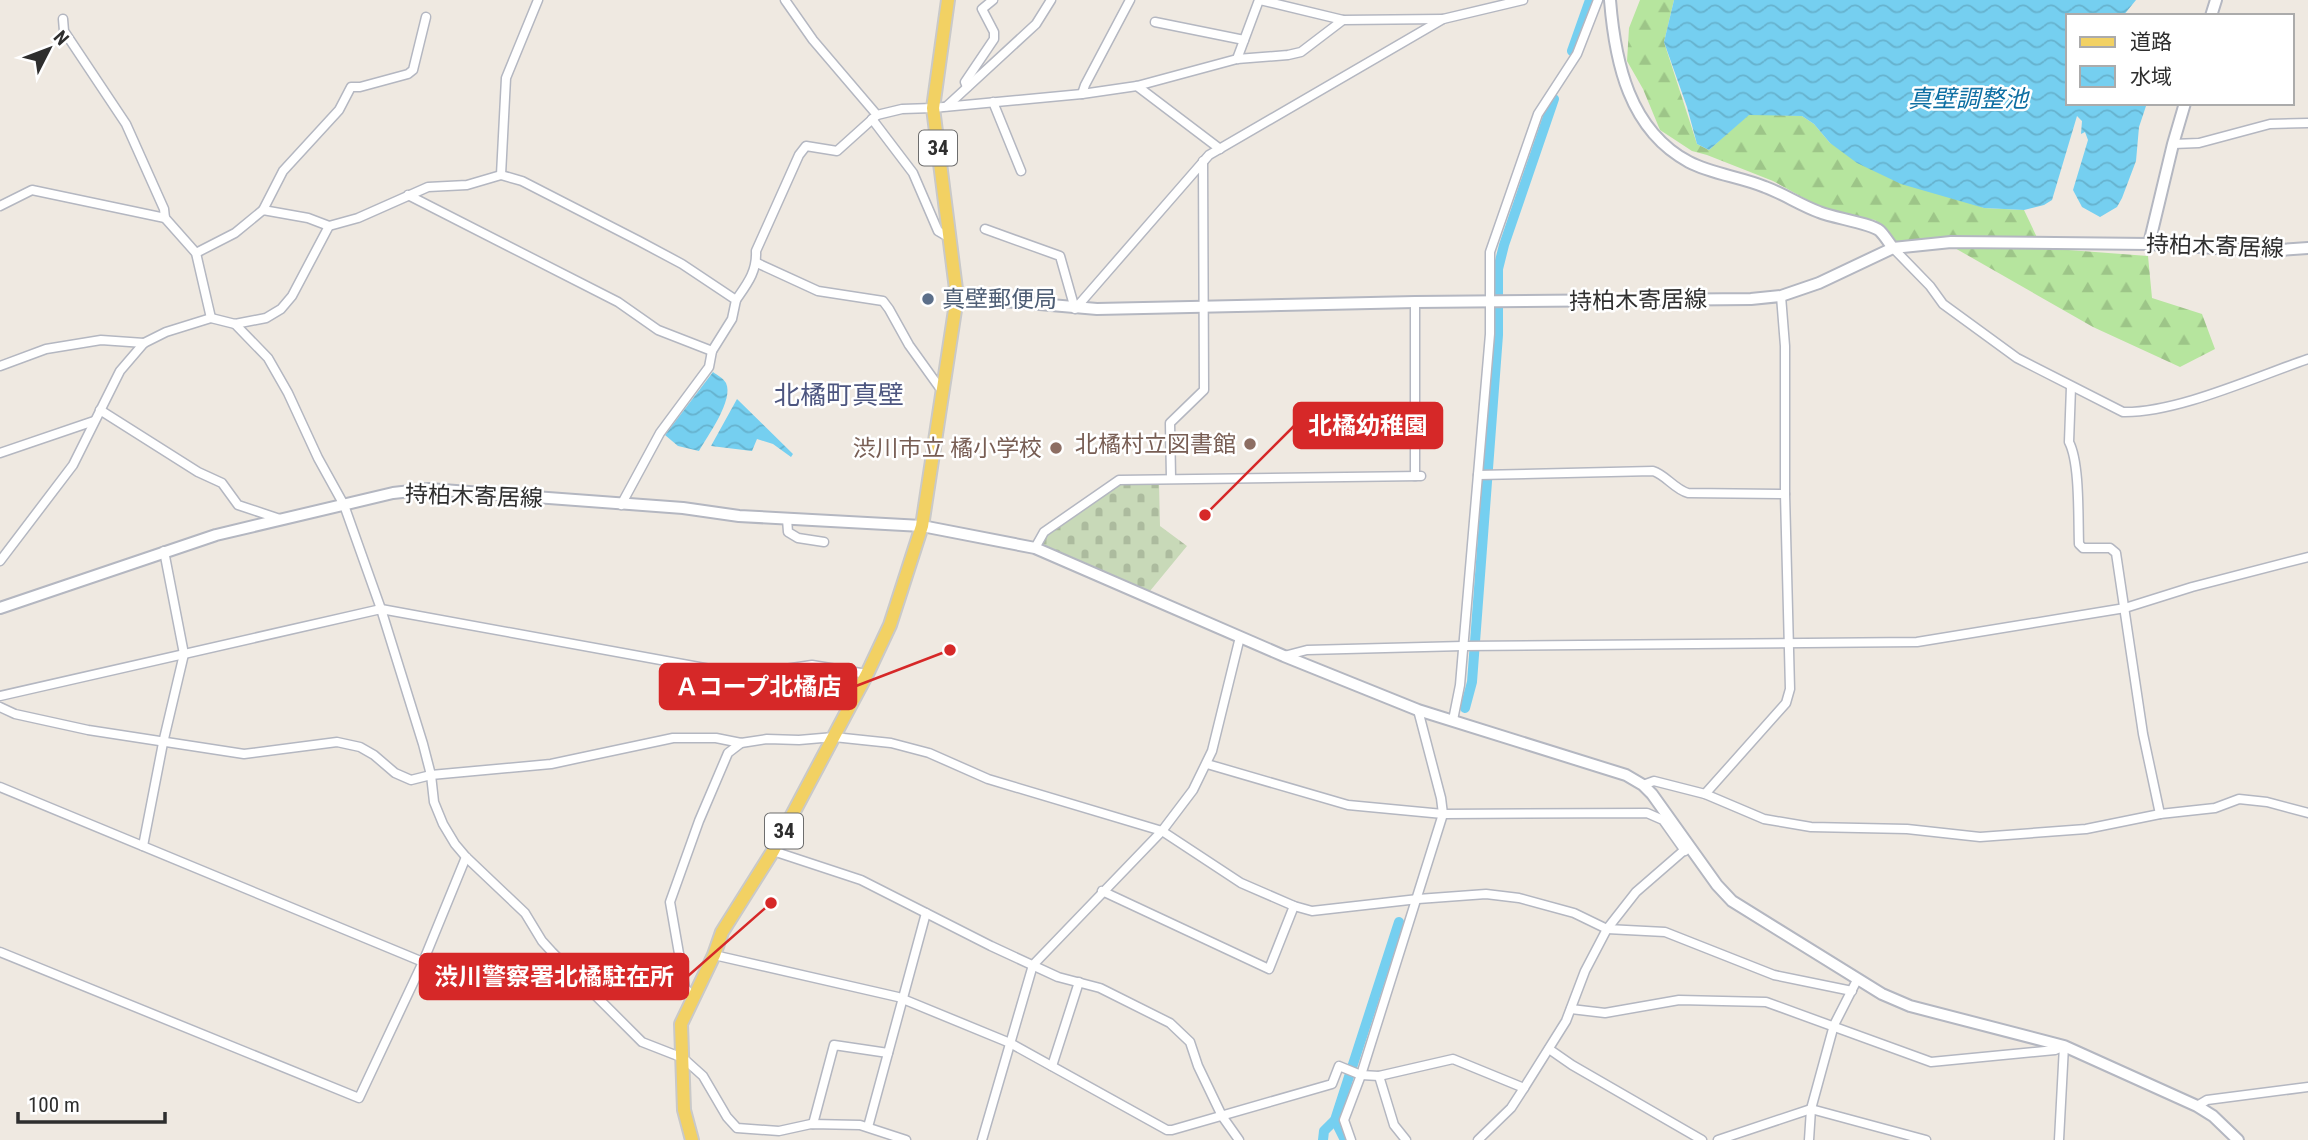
<svg xmlns="http://www.w3.org/2000/svg" width="2308" height="1140" viewBox="0 0 2308 1140" font-family="'Roboto Condensed','Noto Sans JP',sans-serif">
<style>
.forest{fill:url(#forest-firs)}
.cemetery{fill:url(#cemetery-stones)}
.water{fill:url(#water-waves)}
.lines{fill:none;stroke-linecap:round;stroke-linejoin:round}
.canal{stroke:#75cff0;stroke-width:10}
.street-casing{stroke:#b4b7c1;stroke-width:11}
.secondary-casing{stroke:#b4b7c1;stroke-width:14}
.primary-casing{stroke:#c9c9c9;stroke-width:16}
.street{stroke:#fff;stroke-width:8}
.secondary{stroke:#fff;stroke-width:10}
.primary{stroke:#f2d163;stroke-width:12}
.service-dot{fill:#5c6f8a;stroke:#fff;stroke-width:2.5}
.education-dot{fill:#8d6e63;stroke:#fff;stroke-width:2.5}
.labels{text-anchor:middle;stroke-width:5;stroke-linejoin:round;paint-order:stroke}
.shield{fill:#fff;stroke:#6d6d6d;stroke-width:2}
.shield-label{font-size:21px;font-weight:bold;fill:#2e2e2e}
.street-label{font-size:23px;fill:#2e2e2e;stroke:#fff}
.service-label{font-size:23px;fill:#4e5e75;stroke:#fff;text-anchor:start}
.education-label{font-size:23px;fill:#785e54;stroke:#fff;text-anchor:end}
.water-label{font-size:24px;font-style:italic;fill:#0d6fa3;stroke:#fff}
.quarter-label{font-size:26px;fill:#4d5680;stroke:#fff}
.leader{fill:none;stroke:#d62828;stroke-width:2.5}
.callout-dot{fill:#d62828;stroke:#fff;stroke-width:2.5}
.callout{fill:#d62828;stroke:#d62828;stroke-width:2.5}
.callout-label{font-size:24px;text-anchor:middle;font-weight:bold;fill:#fff}
</style>
<defs>
<pattern id="forest-firs" width="22" height="20" patternUnits="userSpaceOnUse" patternTransform="scale(1.75)"><rect width="22" height="20" fill="#b6e59e"/><path d="M5 1l3.5 6h-7zM16 11l3.5 6h-7z" fill="#9dc588"/></pattern>
<pattern id="cemetery-stones" width="16" height="16" patternUnits="userSpaceOnUse" patternTransform="scale(1.75)"><rect width="16" height="16" fill="#c8d9b8"/><path d="M2 7V4a2 2 0 0 1 4 0v3zM10 15v-3a2 2 0 0 1 4 0v3z" fill="#acbb9e"/></pattern>
<pattern id="water-waves" width="16" height="10" patternUnits="userSpaceOnUse" patternTransform="scale(1.75)"><rect width="16" height="10" fill="#75cff0"/><path d="M0 5q4-4 8 0t8 0" fill="none" stroke="#66b2ce"/></pattern>
</defs>
<rect width="100%" height="100%" fill="#efe9e1"/>
<path class="forest" d="M1640,0h34l-10,42 33,102 12,6 40,-36 53,2 12,8 16,19 133,57 21,8 40,2 18,38 106,8 4,42 50,16 13,35 -35,18 -87,-40 -147,-84h-51l-7,-13 -13,-10 -22,-3 -33,-10 -47,-26 -66,-26 -15,-4 -32,-21 -17,-41 -16,-28 2,-33z"/>
<path class="cemetery" d="M1118,483h41l1,43 27,20 -37,45 -108,-47 4,-9z"/>
<g class="water">
<path d="M1674,0h462l-13,16h-55v87h79l-8,24 -3,34 -14,37 -5,9 -17,10 -18,-10 -9,-17 15,-50 -3,-8 -4,2 1,-13 -5,-5 -25,84 -8,5 -20,5 -40,-2 -83,-24 -44,-21 -27,-20 -16,-19 -12,-8 -53,-1 -40,35 -12,-6 -10,-37 -23,-65z"/>
<path d="M713,372c4,3 10,6 13,11 8,17 -18,52 -27,68l-21,-5 -13,-11z"/>
<path d="M737,399l56,55 -2,3 -18,-13 -16,-5 -5,12 -41,-5z"/>
</g>
<g class="lines">
<g class="canal">
<path d="M1572,51l18,-51"/>
<path d="M1465,708l7,-26 26,-347v-66l6,-24 50,-146"/>
<path d="M1335,1120l10,20"/>
<path d="M1323,1140l1,-9 11,-11 64,-198"/>
</g>
<g class="street-casing">
<g id="street">
<path d="M785,0l28,40 64,75 25,-6 31,-1 149,-14 55,-8 100,-27 51,-4 13,-3 42,-32 100,-1"/>
<path d="M1260,0l83,20"/>
<path d="M63,19l1,12 62,93 38,85 1,9 31,35 15,65"/>
<path d="M1155,22l89,18"/>
<path d="M1237,59l22,-59"/>
<path d="M1137,86l83,63"/>
<path d="M967,87l-2,-5 29,-43v-7l-12,-23 11,-9"/>
<path d="M1082,94l3,-9 45,-85"/>
<path d="M993,102l28,69"/>
<path d="M947,106l89,-82 15,-24"/>
<path d="M872,119l41,54 25,58 12,7"/>
<path d="M2173,144l26,-1 71,-19 38,-1"/>
<path d="M501,175l5,-97 32,-78"/>
<path d="M408,195l210,107 40,28 54,21"/>
<path d="M0,206l32,-16 133,28"/>
<path d="M263,210l20,-39 56,-61 12,-23h9l48,-13 5,-4 13,-53"/>
<path d="M985,229l75,27 15,53 134,-154 234,-136 80,-19"/>
<path d="M1893,248l37,38 13,18 74,54 106,54c54,1 132,-35 185,-53"/>
<path d="M196,253l39,-20 28,-23 45,8 21,8"/>
<path d="M757,263l61,28 65,10 6,8 20,36 33,46"/>
<path d="M736,300c11,-16 21,-28 20,-49l43,-96 7,-9 31,5 40,-36"/>
<path d="M235,324l33,34 20,35 30,65 26,47 37,104 42,135 8,31 3,27 9,22 12,20 11,13 59,56 17,28 10,11 90,90 41,16 20,18 24,41 10,11 42,3 32,-7 49,1 46,15"/>
<path d="M0,366l46,-17 55,-9 43,3"/>
<path d="M2071,387l-2,55c11,21 9,76 10,102l4,4h27l6,5 27,181 17,80"/>
<path d="M100,410l98,62 24,11 16,22 42,14"/>
<path d="M0,453l94,-32"/>
<path d="M1478,475l175,-4c13,4 21,18 35,22l97,1"/>
<path d="M1415,476v-174"/>
<path d="M1171,478l-1,-55 34,-33 -1,-229"/>
<path d="M787,519l1,13 10,6 26,4"/>
<path d="M1035,548l9,-16 75,-52 302,-4"/>
<path d="M0,561l73,-96 47,-94 24,-28 22,-11 45,-14 24,6 31,-6 15,-9 11,-13 37,-70 29,-8 70,-31 39,-2 34,-10 21,6 117,60 43,23 54,36 -4,19 -20,32 -3,16 -49,66 -39,72"/>
<path d="M1284,656l23,-6 156,-4 454,-4 208,-34 67,-21 116,-30"/>
<path d="M0,696l381,-87 362,66 69,-10 55,9"/>
<path d="M0,707l15,7 73,16 156,24 93,-12 23,5 14,8 21,18 16,7 20,-5 120,-11 122,-26h43l25,5 26,-4 32,1 35,-3 57,6 38,10 59,26 174,52 79,52 53,23 18,5 106,-12 68,-5 33,4 55,15 33,16 58,3 109,43 78,16"/>
<path d="M1453,720l7,-35 30,-351v-82l48,-138 39,-60 21,-54"/>
<path d="M1207,764l141,41 95,9 204,-1 16,7 22,31"/>
<path d="M1643,785l11,-4 51,13 59,25 47,8 96,2 73,8 106,-8 74,-15 55,-6 24,-9 28,3 41,11"/>
<path d="M0,787l423,175"/>
<path d="M1705,794l81,-91 4,-14 -5,-195v-148l-4,-50"/>
<path d="M143,846l20,-103 21,-89 -20,-103"/>
<path d="M773,851l88,29 130,66 67,31 42,11 70,35 20,19 8,24 24,50 17,24"/>
<path d="M1102,891l167,78 25,-63"/>
<path d="M0,952l359,146 64,-136 43,-105"/>
<path d="M714,955l184,42 112,46 157,87h5l160,-46 7,-18 22,9 18,1 74,-17 71,29 42,-67 19,-50 22,-42 29,-37 53,-46"/>
<path d="M693,997l-8,-9 -15,-86 29,-81 29,-68 13,-10"/>
<path d="M1571,1009l34,4 74,-13 87,2 165,60 124,-12 9,-4 -5,94"/>
<path d="M1549,1049l23,16 130,75"/>
<path d="M1052,1066l27,-84"/>
<path d="M1379,1076l15,49 12,15"/>
<path d="M2197,1106l10,-6 101,-13"/>
<path d="M813,1124l21,-79 54,8"/>
<path d="M868,1127l58,-214"/>
<path d="M982,1140l51,-175 129,-134 31,-41 19,-39 28,-114"/>
<path d="M1351,1140l-7,-20 17,-45 82,-261 -2,-16 -23,-88"/>
<path d="M1478,1140l33,-32 13,-20"/>
<path d="M1718,1140l93,-31 115,31"/>
<path d="M1809,1140l2,-31 23,-84 23,-45"/>
</g>
</g>
<g class="secondary-casing">
<g id="secondary">
<path d="M1610,0c5,62 19,130 79,162 23,12 52,15 76,25 19,7 35,18 54,25 14,6 52,11 61,19 5,5 9,12 13,17"/>
<path d="M2211,16l5,-16"/>
<path d="M2149,244l24,-100 12,-41"/>
<path d="M957,297l140,12 318,-7 336,-3 30,-3 38,-13 74,-35 58,-6 198,2 116,7 43,-3"/>
<path d="M0,608l216,-73 177,-42 36,-4 254,19 56,8 183,10 113,22 249,108 134,54 208,65 17,10 9,9 65,91 15,16 150,93 28,12 154,40 133,60 16,10 25,24"/>
</g>
</g>
<g class="primary-casing">
<path id="primary" d="M692,1140l-8,-30 -3,-86 33,-69 8,-23 51,-81 94,-177 23,-49 32,-99 35,-229 -24,-189 15,-108"/>
</g>
<use href="#street" class="street"/>
<use href="#secondary" class="secondary"/>
<use href="#primary" class="primary"/>
</g>
<circle class="service-dot" cx="928" cy="299" r="7"/>
<g class="education-dot">
<circle cx="1250" cy="444" r="7"/>
<circle cx="1056" cy="448" r="7"/>
</g>
<g class="labels">
<g class="shield">
<rect x="919" y="130.5" width="38" height="35" rx="5"/>
<rect x="765" y="813.5" width="38" height="35" rx="5"/>
</g>
<g class="shield-label">
<text x="938" y="155">34</text>
<text x="784" y="838">34</text>
</g>
<g class="street-label">
<text transform="translate(2215 246) rotate(2)" y="8">持柏木寄居線</text>
<text transform="translate(1638 300) rotate(-1)" y="8">持柏木寄居線</text>
<text transform="translate(474 496) rotate(2)" y="8">持柏木寄居線</text>
</g>
<g class="service-label">
<text x="942" y="307">真壁郵便局</text>
</g>
<g class="education-label">
<text x="1236" y="452">北橘村立図書館</text>
<text x="1042" y="456">渋川市立 橘小学校</text>
</g>
<g class="water-label">
<text x="1968" y="107">真壁調整池</text>
</g>
<g class="quarter-label">
<text x="839" y="404">北橘町真壁</text>
</g>
</g>
<path class="leader" d="M1205 515L1294 426M950 650L856 686M771 903L688 976"/>
<g class="callout-dot">
<circle cx="1205" cy="515" r="7"/>
<circle cx="950" cy="650" r="7"/>
<circle cx="771" cy="903" r="7"/>
</g>
<g class="callout">
<rect x="1294" y="403" width="148" height="45" rx="7"/>
<rect x="660" y="664" width="196" height="45" rx="7"/>
<rect x="420" y="954" width="268" height="45" rx="7"/>
</g>
<g class="callout-label">
<text x="1368" y="434">北橘幼稚園</text>
<text x="758" y="695">Ａコープ北橘店</text>
<text x="554" y="985">渋川警察署北橘駐在所</text>
</g>
<rect x="2066" y="14" width="228" height="91" fill="#ffffff" stroke="#ababab" stroke-width="2"/>
<rect x="2080" y="37" width="35" height="10" fill="#f2d163" stroke="#ababab" stroke-width="2"/>
<text x="2130" y="49" font-size="21" fill="#2e2e2e">道路</text>
<rect x="2080" y="66" width="35" height="21" fill="url(#water-waves)" stroke="#ababab" stroke-width="2"/>
<text x="2130" y="84" font-size="21" fill="#2e2e2e">水域</text>
<g transform="translate(49 49) rotate(48)" stroke="#ffffff" stroke-width="5" paint-order="stroke">
<path d="M0-5L12 26L0 18L-12 26Z" fill="#2e2e2e"/>
<text y="-10" font-size="19" font-weight="bold" text-anchor="middle" fill="#2e2e2e">N</text>
</g>
<path d="M18 1112v10h147v-10" fill="none" stroke="#2e2e2e" stroke-width="3.5"/>
<text x="28" y="1112" font-size="21" fill="#2e2e2e" stroke="#ffffff" stroke-width="5" paint-order="stroke">100 m</text>
</svg>
